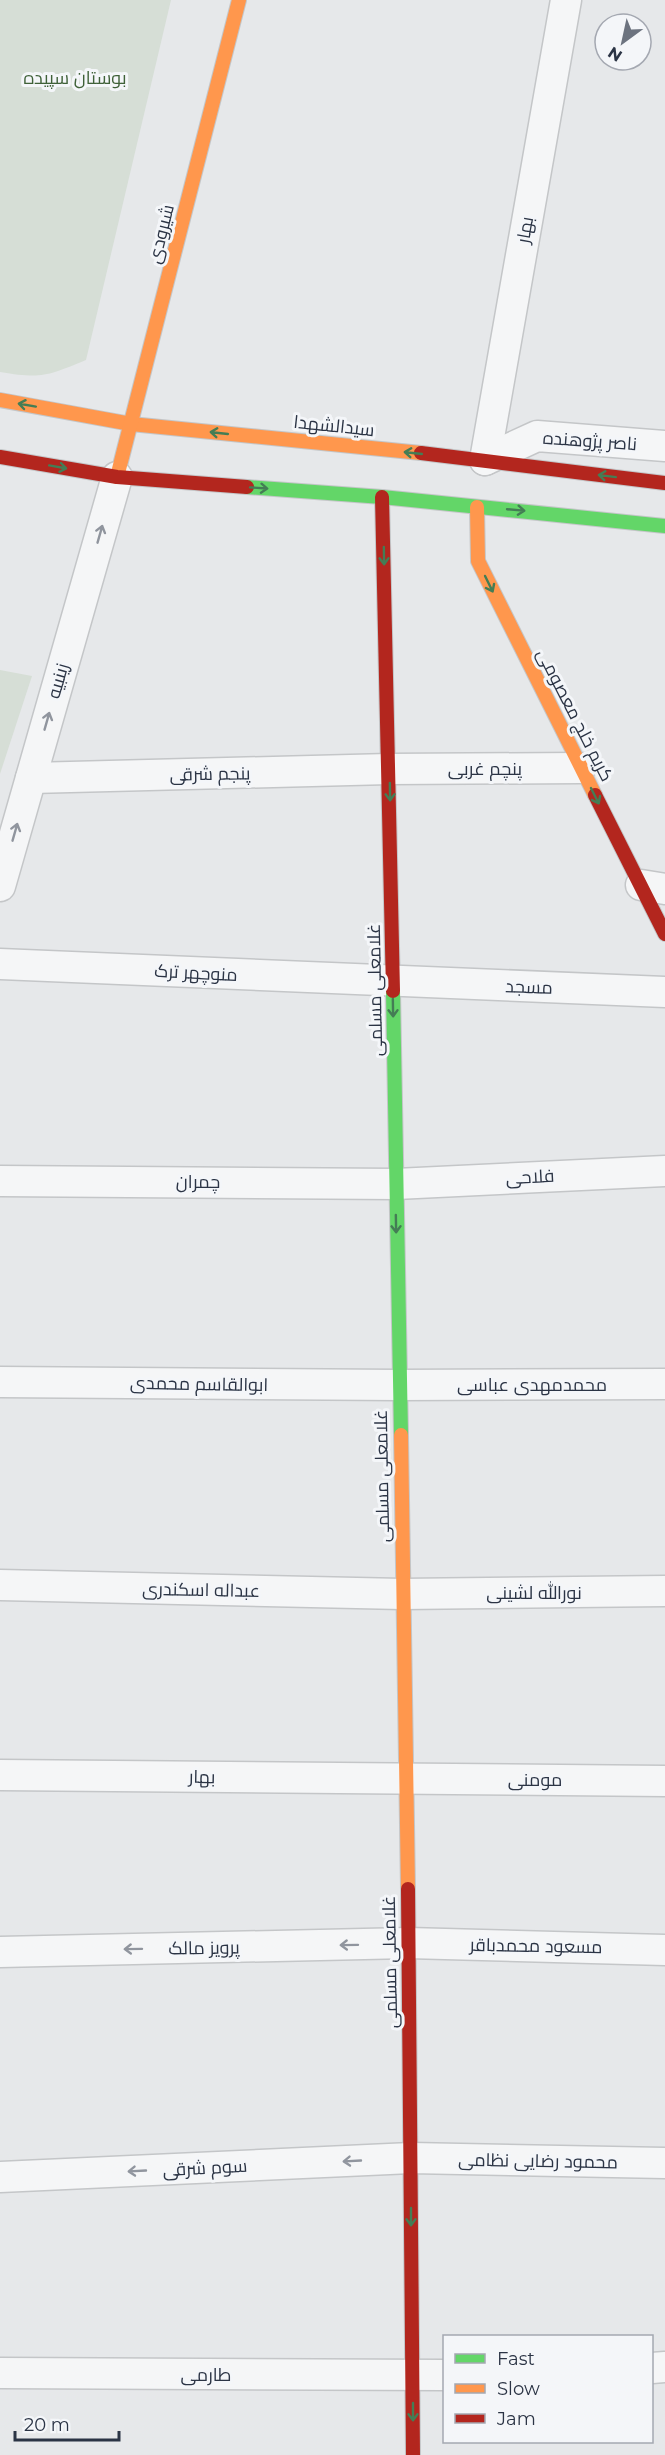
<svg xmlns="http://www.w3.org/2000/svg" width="665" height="2455" viewBox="0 0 665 2455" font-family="Montserrat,Cairo,sans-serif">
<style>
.park{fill:#d6ded6}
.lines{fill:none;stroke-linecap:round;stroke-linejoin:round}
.street-casing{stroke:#c4c6c8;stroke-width:33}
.fast-casing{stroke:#c4c6c8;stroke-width:16}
.slow-casing{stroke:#c4c6c8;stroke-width:16}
.jam-casing{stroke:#c4c6c8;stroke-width:16}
.street{stroke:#f5f6f7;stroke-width:30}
.fast{stroke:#63d668;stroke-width:14}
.slow{stroke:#ff974d;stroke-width:14}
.jam{stroke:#b3261e;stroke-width:14}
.oneway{stroke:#447d55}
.oneway2{stroke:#90959e}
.labels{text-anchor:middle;stroke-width:6;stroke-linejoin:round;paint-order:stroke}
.park-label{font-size:18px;fill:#3f6138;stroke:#f4f6f9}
.street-label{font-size:18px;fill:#2b3445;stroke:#f4f6f9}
</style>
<rect width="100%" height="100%" fill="#e6e8ea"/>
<g class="park">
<path d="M0,0h171l-85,360c-39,16 -44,19 -86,12z"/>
<path d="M0,670l32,6 -32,98z"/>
</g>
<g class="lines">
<g class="street-casing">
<g id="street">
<path d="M485,460l81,-460"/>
<path d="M485,460l52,-24 128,10"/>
<path d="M31,778l358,-9 191,-1"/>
<path d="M641,885l24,4"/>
<path d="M0,886l117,-409"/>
<path d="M0,964l665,28"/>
<path d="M0,1181l396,3 269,-13"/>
<path d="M0,1382l399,3 266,-1"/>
<path d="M0,1585l402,9 263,-3"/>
<path d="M0,1775l665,6"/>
<path d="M0,1952l408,-9 257,7"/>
<path d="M0,2177l411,-19 254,5"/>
<path d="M652,2368l13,-1"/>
<path d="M0,2373l444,2"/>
</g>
</g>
<g class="fast-casing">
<g id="fast">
<path d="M247,487l135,10 283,29"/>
<path d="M393,991l8,444"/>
</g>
</g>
<g class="slow-casing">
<g id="slow">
<path d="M0,400l131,24 290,29"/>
<path d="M117,477l122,-477"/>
<path d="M477,507l1,54 117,234"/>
<path d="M401,1435l7,454"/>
</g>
</g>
<g class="jam-casing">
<g id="jam">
<path d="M421,453l244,30"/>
<path d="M0,457l117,20 130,10"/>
<path d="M382,497l11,494"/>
<path d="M595,795l70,139"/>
<path d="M408,1889l5,566"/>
</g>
</g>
<use href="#street" class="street"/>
<use href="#fast" class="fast"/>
<use href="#slow" class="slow"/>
<use href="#jam" class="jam"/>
</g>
<defs><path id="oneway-shaft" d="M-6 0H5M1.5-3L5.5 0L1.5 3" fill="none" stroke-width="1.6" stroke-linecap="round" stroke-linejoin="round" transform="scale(1.5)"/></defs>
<g class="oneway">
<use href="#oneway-shaft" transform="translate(27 405) rotate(-170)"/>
<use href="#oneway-shaft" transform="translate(219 433) rotate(-174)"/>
<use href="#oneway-shaft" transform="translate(413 453) rotate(-174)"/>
<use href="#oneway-shaft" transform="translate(58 467) rotate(10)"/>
<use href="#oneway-shaft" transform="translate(607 476) rotate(-173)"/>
<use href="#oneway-shaft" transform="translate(259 488) rotate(4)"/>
<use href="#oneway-shaft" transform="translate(516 510) rotate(5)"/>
<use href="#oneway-shaft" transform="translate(384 556) rotate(89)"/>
<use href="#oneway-shaft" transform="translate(489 584) rotate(64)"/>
<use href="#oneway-shaft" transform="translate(390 792) rotate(89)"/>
<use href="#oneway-shaft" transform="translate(595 796) rotate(63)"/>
<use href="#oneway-shaft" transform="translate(393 1008) rotate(89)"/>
<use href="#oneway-shaft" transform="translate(396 1224) rotate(89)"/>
<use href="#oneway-shaft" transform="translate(411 2217) rotate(90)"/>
<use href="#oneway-shaft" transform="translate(413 2412) rotate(90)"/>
</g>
<g class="oneway2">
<use href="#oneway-shaft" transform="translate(100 534) rotate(-74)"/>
<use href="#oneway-shaft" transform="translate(47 721) rotate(-74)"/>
<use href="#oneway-shaft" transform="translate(15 832) rotate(-74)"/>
<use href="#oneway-shaft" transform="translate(349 1945) rotate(179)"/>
<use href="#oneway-shaft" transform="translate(133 1949) rotate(179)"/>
<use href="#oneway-shaft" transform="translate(352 2161) rotate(177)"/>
<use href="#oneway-shaft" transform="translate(137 2171) rotate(177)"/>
</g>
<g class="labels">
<g class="park-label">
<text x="75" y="84">بوستان سپیده</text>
</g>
<g class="street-label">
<text transform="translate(525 230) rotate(-80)" y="6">بهار</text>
<text transform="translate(161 234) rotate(-76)" y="6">شیرودی</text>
<text transform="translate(334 426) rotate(6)" y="6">سیدالشهدا</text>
<text transform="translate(590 441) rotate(4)" y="6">ناصر پژوهنده</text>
<text transform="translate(58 681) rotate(-74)" y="6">زینبیه</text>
<text transform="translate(575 715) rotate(63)" y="6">کریم خلج معصومی</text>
<text x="485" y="775">پنچم غربی</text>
<text transform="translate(210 774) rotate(-1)" y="6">پنجم شرقی</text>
<text transform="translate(196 973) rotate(3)" y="6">منوچهر ترک</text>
<text transform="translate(529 987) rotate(2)" y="6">مسجد</text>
<text transform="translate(375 990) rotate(-91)" y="6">غلامعلی مسلمی</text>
<text transform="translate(530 1177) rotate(-3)" y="6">فلاحی</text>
<text x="198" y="1188">چمران</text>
<text transform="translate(199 1384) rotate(1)" y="6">ابوالقاسم محمدی</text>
<text x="532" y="1391">محمدمهدی عباسی</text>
<text transform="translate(382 1476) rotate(-91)" y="6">غلامعلی مسلمی</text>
<text transform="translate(201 1590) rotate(1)" y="6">عبداله اسکندری</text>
<text x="534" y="1599">نورالله لشینی</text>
<text transform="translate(202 1777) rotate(1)" y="6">بهار</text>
<text x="535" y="1786">مومنی</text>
<text transform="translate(536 1946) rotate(1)" y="6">مسعود محمدباقر</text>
<text transform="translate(204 1948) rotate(-1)" y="6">پرویز مالک</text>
<text transform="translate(390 1962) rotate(-91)" y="6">غلامعلی مسلمی</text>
<text transform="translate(538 2161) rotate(1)" y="6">محمود رضایی نظامی</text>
<text transform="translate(205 2168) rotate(-3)" y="6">سوم شرقی</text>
<text x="206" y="2381">طارمی</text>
</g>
</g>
<rect x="443" y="2335" width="210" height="108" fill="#f4f6f9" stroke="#a4a8b1" stroke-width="1.5"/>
<rect x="455" y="2354" width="30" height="9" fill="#63d668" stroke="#a4a8b1" stroke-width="1.5"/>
<text x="497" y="2365" font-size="18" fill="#2b3445">Fast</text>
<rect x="455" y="2384" width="30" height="9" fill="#ff974d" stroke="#a4a8b1" stroke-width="1.5"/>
<text x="497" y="2395" font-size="18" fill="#2b3445">Slow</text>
<rect x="455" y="2414" width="30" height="9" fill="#b3261e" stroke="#a4a8b1" stroke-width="1.5"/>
<text x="497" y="2425" font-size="18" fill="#2b3445">Jam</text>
<g transform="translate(623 42) rotate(213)"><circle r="28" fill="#f4f6f9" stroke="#a4a8b1" stroke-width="1.5"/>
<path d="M0-4.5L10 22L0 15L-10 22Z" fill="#6c737f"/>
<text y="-9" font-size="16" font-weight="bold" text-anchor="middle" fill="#2b3445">N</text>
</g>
<path d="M15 2431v9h104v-9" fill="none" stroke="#2b3445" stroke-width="3"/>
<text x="24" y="2431" font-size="18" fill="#2b3445" stroke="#f4f6f9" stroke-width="4.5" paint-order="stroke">20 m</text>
</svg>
